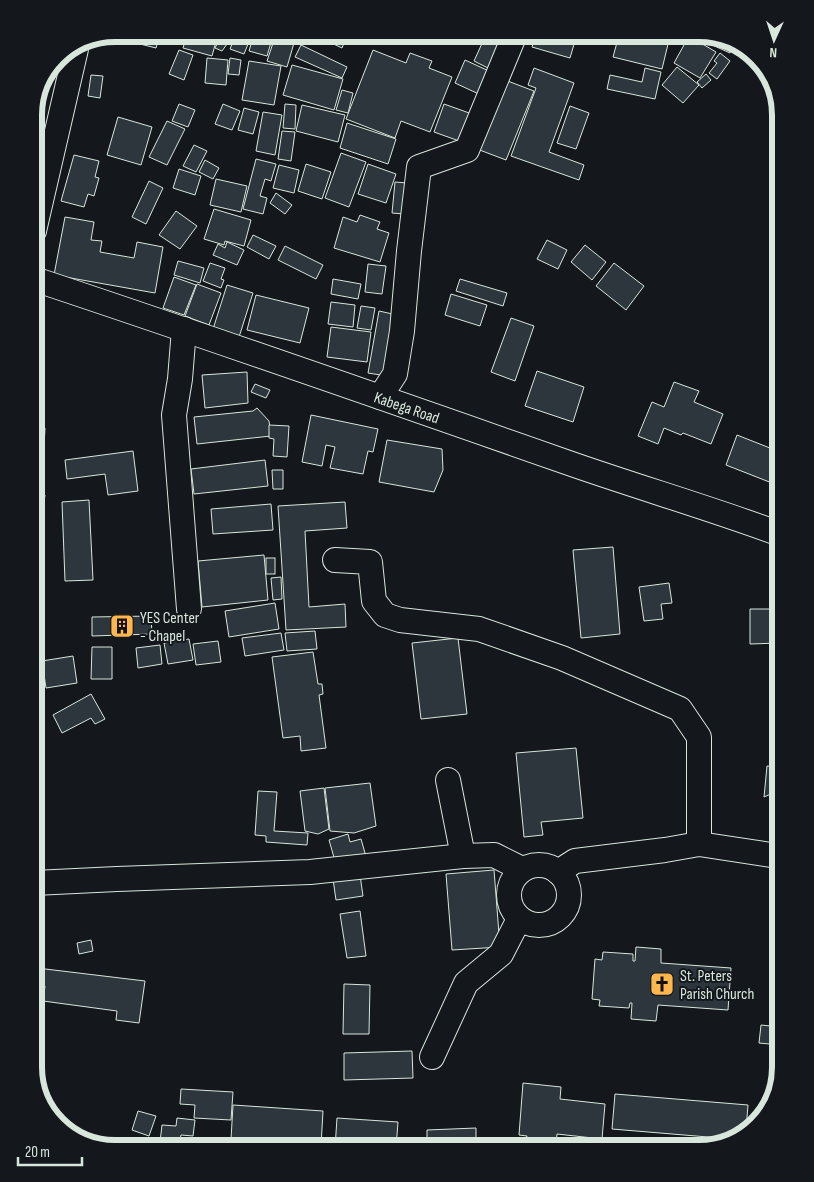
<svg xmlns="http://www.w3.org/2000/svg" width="814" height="1182" viewBox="0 0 814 1182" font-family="'Sofia Sans Condensed',sans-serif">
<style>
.building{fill:#2c363c;stroke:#d8e6dc}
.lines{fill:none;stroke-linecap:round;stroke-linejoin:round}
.minor-casing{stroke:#d8e6dc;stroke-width:26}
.minor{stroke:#14181c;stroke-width:24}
.labels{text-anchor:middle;stroke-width:4;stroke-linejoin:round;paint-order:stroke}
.street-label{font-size:16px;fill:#d8e6dc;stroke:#14181c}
.poi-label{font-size:16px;fill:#d8e6dc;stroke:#14181c;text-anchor:start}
.rim{fill:none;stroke:#d8e6dc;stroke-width:6}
</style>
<rect width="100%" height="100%" fill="#14181c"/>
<g class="building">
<path d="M130,34h30l-4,14 -28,-7z"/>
<path d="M187,34h31l-6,22 -29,-8z"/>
<path d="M236,34h16l-8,20 -14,-5z"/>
<path d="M254,34l19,2 -6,20 -18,-5z"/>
<path d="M276,34h12l8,2 -9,31 -20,-6z"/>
<path d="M328,34h10l8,4 -4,10 -17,-8z"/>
<path d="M536,34h41l-7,24 -38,-11z"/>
<path d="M688,34h16l30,10 -4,9z"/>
<path d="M619,35l28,7 2,-6 20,4 -7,29 -49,-12z"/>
<path d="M689,36l27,16 -16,26 -26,-15z"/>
<path d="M484,39l19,9 -11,22 -18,-9z"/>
<path d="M219,40l8,4 -5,7 -7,-3z"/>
<path d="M301,45l46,22 -5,11 -47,-21z"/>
<path d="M179,50l14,5 -9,25 -15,-6z"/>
<path d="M373,50l33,13 4,-10 22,8 -3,7 23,9 -22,55 -29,-11 -6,17 -49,-19z"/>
<path d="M720,53l10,8 -13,18 -8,-6 8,-10 -3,-2z"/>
<path d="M207,58l21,2 -2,25 -21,-2z"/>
<path d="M230,58l11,2 -2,15 -11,-1z"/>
<path d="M465,60l26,12 -10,23 -26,-12z"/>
<path d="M249,61l32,5 -7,39 -32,-5z"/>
<path d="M292,65l51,14 -9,31 -51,-15z"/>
<path d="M677,67l22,18 -16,18 -21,-18z"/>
<path d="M534,68l40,15 -25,69 35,13 -5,15 -68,-24 25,-68 -8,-3z"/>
<path d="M645,68l16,4 -6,27 -48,-10 3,-14 32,7z"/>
<path d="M706,74l5,6 -9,8 -5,-6z"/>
<path d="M91,75l12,1 -3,22 -12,-2z"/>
<path d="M505,80l29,11 -28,69 -29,-11z"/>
<path d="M342,90l11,3 -5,20 -12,-3z"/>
<path d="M179,104l16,6 -7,17 -16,-6z"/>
<path d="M223,104l17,7 -8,19 -17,-6z"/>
<path d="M285,104l11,1 -1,24 -12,-1z"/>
<path d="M444,104l28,10 -10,28 -28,-10z"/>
<path d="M302,105l43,10 -7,27 -42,-11z"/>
<path d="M570,106l19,7 -13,36 -19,-6z"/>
<path d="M244,108l15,4 -6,22 -15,-4z"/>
<path d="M263,112l19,3 -7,40 -19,-4z"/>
<path d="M118,117l34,10 -11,38 -34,-10z"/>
<path d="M167,121l18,8 -18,36 -18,-8z"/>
<path d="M347,123l49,16 -8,25 -48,-16z"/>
<path d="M282,131l13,1 -4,29 -13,-2z"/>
<path d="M194,145l13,6 -11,21 -13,-6z"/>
<path d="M341,153l25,9 -17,45 -24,-9z"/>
<path d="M74,155l25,6 -4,16 4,1 -5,18 -6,-2 -4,13 -23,-6z"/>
<path d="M256,159l20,5 -5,17 -6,-2 -5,17 7,2 -4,16 -20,-5z"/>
<path d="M205,160l14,8 -6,11 -14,-7z"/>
<path d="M306,164l25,8 -9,27 -24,-8z"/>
<path d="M368,164l28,10 -10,29 -28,-9z"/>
<path d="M279,165l20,5 -5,23 -21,-5z"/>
<path d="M179,169l22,7 -6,19 -22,-7z"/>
<path d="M216,179l31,7 -6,26 -31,-7z"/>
<path d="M149,181l14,7 -17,36 -14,-7z"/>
<path d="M395,182l12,1 -3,31 -12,-1z"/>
<path d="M276,193l16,12 -7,9 -15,-11z"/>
<path d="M214,209l37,11 -7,26 -19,-5 -1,4 -20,-6z"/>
<path d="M176,211l21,15 -17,23 -21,-14z"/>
<path d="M360,215l20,7 -3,7 12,4 -9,29 -46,-14 9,-31 14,5z"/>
<path d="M65,217l29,5 -3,18 11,1 -2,11 34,6 3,-16 26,5 -8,46 -101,-18z"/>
<path d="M253,235l23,11 -7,13 -22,-12z"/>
<path d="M547,240l20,10 -9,19 -21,-10z"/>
<path d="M227,242l17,8 -7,15 -24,-10 5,-11 7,4z"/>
<path d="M585,245l21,17 -14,18 -21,-18z"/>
<path d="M285,246l38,19 -7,14 -38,-19z"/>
<path d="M178,261l26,7 -4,15 -26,-8z"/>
<path d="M210,263l15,5 -4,11 3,1 -3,8 -18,-7z"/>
<path d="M614,263l30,23 -18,24 -30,-24z"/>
<path d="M368,264l18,2 -4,28 -17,-2z"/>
<path d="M174,277l22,8 -12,30 -21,-7z"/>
<path d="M333,279l28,5 -3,15 -27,-5z"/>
<path d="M460,279l47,14 -4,13 -47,-15z"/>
<path d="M197,284l24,9 -12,32 -24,-9z"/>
<path d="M227,285l26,8 -14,44 -26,-8z"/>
<path d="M451,294l36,11 -7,21 -35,-11z"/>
<path d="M256,295l53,13 -9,35 -53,-13z"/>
<path d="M331,302l24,3 -2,22 -25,-3z"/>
<path d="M361,306l14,2 -4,22 -14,-2z"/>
<path d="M379,311l18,4 -10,61 -19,-3z"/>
<path d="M511,318l23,8 -19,55 -24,-9z"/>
<path d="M331,327l40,5 -4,30 -40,-5z"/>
<path d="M537,371l47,16 -11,35 -48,-16z"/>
<path d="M247,372l1,31 -43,5 -3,-33z"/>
<path d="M674,382l25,9 -5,11 29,12 -12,30 -28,-11 -2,2 -17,-7 -6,16 -20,-8 14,-34 12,5z"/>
<path d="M255,384l15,6 -4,8 -15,-6z"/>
<path d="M257,408l12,13 2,15 -74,8 -3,-27 59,-6z"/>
<path d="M311,415l67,14 -5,23 -5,-1 -5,23 -33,-6 5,-21 -9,-2 -4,21 -20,-4z"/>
<path d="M269,425l20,1 -2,31 -14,-1 1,-17 -5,-1z"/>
<path d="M34,427l11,1 -1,20h-5l-1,8h5l-1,19h-5l-1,19 9,1 -1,7 -10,3z"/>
<path d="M737,435l43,17v26l-3,7 -51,-20z"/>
<path d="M387,440l55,9 1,21 -9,22 -55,-10z"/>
<path d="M133,451l5,40 -30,4 -3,-21 -38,5 -2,-19z"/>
<path d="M265,460l3,26 -74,8 -3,-25z"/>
<path d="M272,470h11v19h-10z"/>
<path d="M89,500l4,80 -28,1 -3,-79z"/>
<path d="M345,502l2,26 -42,3 4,76 36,-3 1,23 -60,3 -8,-124z"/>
<path d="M271,504l2,26 -60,4 -2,-25z"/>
<path d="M613,547l7,87 -39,4 -8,-88z"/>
<path d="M264,555l4,45 -66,7 -4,-46z"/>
<rect x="266" y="558" width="9" height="16"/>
<path d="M281,577l1,22 -9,1 -2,-22z"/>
<path d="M669,583l3,20 -11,1 2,15 -19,2 -5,-34z"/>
<path d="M275,603l4,26 -50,8 -4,-26z"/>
<path d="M750,609h30v34l-30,1z"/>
<path d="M151,616l1,18 -60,2v-19z"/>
<path d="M315,631l2,18 -30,2 -2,-18z"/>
<path d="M281,633l3,17 -39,6 -3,-18z"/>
<path d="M458,638l9,76 -46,5 -9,-76z"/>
<path d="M189,639l4,21 -25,4 -4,-21z"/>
<path d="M218,641l3,21 -25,3 -3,-21z"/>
<path d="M34,642l6,17 -6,3z"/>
<path d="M160,645l2,19 -24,4 -2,-20z"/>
<path d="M92,647h20v32h-21z"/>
<path d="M313,652l5,32h4l1,10 -4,1 7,53 -25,3 -1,-15 -17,2 -11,-81z"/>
<path d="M73,656l4,27 -31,5 -4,-27z"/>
<path d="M91,694l14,25 -10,5 -4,-6 -29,15 -9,-18z"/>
<path d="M576,748l7,70 -42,4 2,13 -19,2 -8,-84z"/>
<path d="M767,766l13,1v23l-16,7z"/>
<path d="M370,783l6,43 -22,7 -24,-2 -5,-43z"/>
<path d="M324,788l5,41 -11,5 -13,-3 -5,-40z"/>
<path d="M258,791l19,1 -3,39 34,2 -1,12 -41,-3v-6l-11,-1z"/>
<path d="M348,834l2,8 11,-3 6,21 -30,8 -8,-28z"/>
<path d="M780,835v48h-5z"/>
<path d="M359,868l4,28 -27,4 -4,-28z"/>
<path d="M494,870l6,77 -48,3 -6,-76z"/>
<path d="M360,911l6,45 -19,2 -7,-44z"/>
<path d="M91,940l2,11 -14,3 -2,-11z"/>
<path d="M636,947l25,2v14l70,5 -3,42 -70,-5 -2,16 -25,-2 1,-16h-2l-1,5 -30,-2 1,-6 -8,-1 3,-40 7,1 1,-8 30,2v7h2z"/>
<path d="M37,968l108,13 -6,42 -23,-3 1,-9 -74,-10 2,-15 -10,-2z"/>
<path d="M344,984l26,1 -1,49h-26z"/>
<path d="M761,1025l19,2v18l-21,-2z"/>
<path d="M412,1051l1,27 -69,2v-27z"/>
<path d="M523,1083l38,4 -1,12 45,5 -3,35 -45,-5 -1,13 -30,-3 1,-8 -8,-1z"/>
<path d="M181,1089l52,3 -2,28 -37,-2 1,-13 -15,-1z"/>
<path d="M615,1094l133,11 -2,25 -7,7 -7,2 -120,-10z"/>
<path d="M761,1104l9,1 -11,12z"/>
<path d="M233,1105l90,6 -2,35 -90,-7z"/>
<path d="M138,1111l18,5 -7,20 -17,-6z"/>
<path d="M177,1118l18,2 -2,16 -12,-1 -2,10 -19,-3 2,-17 14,1z"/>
<path d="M337,1118l61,4 -2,26h-61z"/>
<path d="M476,1128v20h-49v-18z"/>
</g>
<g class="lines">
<g class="minor-casing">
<g id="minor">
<path d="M34,231l42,-182"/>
<path d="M34,279c178,59 355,121 532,183 71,25 144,46 214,72"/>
<path d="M184,329l-4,50 -6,36 15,194"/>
<path d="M380,397l15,-23 7,-43 7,-80 10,-84 48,-17 48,-116"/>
<path d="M335,560l35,2 4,39 11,14 15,5 79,9 83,29 118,51 19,28v107"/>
<path d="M448,780l15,76 31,-1 28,14"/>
<circle cx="539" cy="895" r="30"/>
<path d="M558,872l17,-11 90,-11 34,-6 79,12"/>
<path d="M34,883l83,-4 193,-7 153,-16"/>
<path d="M432,1057l34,-74 35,-29 18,-35"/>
</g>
</g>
<use href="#minor" class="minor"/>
</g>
<defs>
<g id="building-square" transform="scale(1.25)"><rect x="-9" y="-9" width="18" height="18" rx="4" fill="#ffb74d" stroke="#14181c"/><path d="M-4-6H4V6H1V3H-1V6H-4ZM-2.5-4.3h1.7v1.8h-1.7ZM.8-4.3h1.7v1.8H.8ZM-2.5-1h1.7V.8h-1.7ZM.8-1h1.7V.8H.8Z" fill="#111"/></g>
<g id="church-square" transform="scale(1.25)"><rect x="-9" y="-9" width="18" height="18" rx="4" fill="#ffb74d" stroke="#14181c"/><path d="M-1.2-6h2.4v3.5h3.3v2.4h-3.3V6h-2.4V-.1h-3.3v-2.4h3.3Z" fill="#111"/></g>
</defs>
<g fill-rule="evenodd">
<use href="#building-square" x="122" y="626"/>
<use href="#church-square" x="662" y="984"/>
</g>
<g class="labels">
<g class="street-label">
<text transform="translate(407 407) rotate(19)" y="6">Kabega Road</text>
</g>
<g class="poi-label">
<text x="140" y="623">YES Center<tspan x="140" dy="18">- Chapel</tspan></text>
<text x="680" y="981">St. Peters<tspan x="680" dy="18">Parish Church</tspan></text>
</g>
</g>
<path d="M0 0H814V1182H0ZM115 42H699A73 73 0 0 1 772 115V1067A73 73 0 0 1 699 1140H115A73 73 0 0 1 42 1067V115A73 73 0 0 1 115 42Z" fill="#14181c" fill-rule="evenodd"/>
<path class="rim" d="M115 42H699A73 73 0 0 1 772 115V1067A73 73 0 0 1 699 1140H115A73 73 0 0 1 42 1067V115A73 73 0 0 1 115 42Z"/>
<g transform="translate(774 40) rotate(183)" stroke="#14181c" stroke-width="4" paint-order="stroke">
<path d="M0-4L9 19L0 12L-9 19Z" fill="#d8e6dc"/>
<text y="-8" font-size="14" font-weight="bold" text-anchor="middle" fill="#d8e6dc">N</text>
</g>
<path d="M18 1157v8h64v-8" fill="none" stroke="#d8e6dc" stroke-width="2.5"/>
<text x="25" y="1157" font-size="15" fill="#d8e6dc" stroke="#14181c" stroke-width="4" paint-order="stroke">20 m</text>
</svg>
